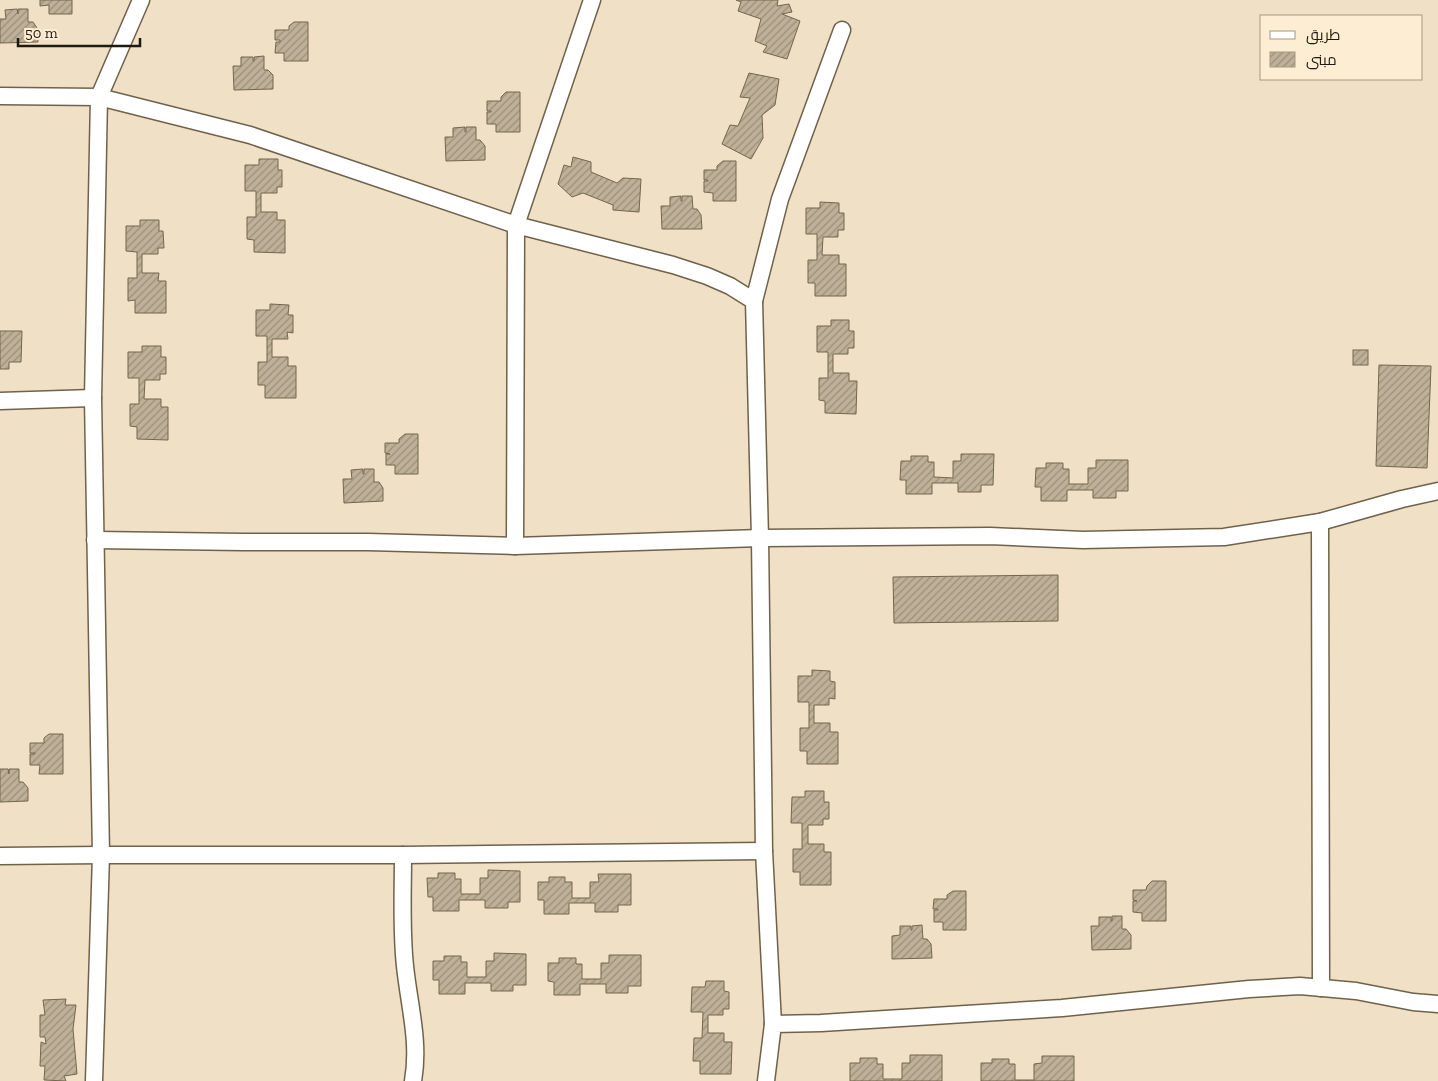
<svg xmlns="http://www.w3.org/2000/svg" width="1438" height="1081" viewBox="0 0 1438 1081" font-family="'Zilla Slab',Cairo,serif">
<style>
.building{fill:url(#building-hatch);stroke:#73664f}
.lines{fill:none;stroke-linecap:round;stroke-linejoin:round}
.minor-casing{stroke:#6f624b;stroke-width:19}
.minor{stroke:#fff;stroke-width:16}
</style>
<defs>
<pattern id="building-hatch" width="6" height="6" patternUnits="userSpaceOnUse" patternTransform="scale(1.25)"><rect width="6" height="6" fill="#bfb198"/><path d="M-1 1l2-2M0 6l6-6M5 7l2-2" fill="none" stroke="#9b8f7b"/></pattern>
</defs>
<rect width="100%" height="100%" fill="#efe0c6"/>
<g class="building">
<path d="M40,0h32v14h-23v-9l-9,1z"/>
<path d="M736,0h42l-1,6 12,-2 3,8 -10,2 18,7 -13,38 -24,-7 4,-6 -12,-5 6,-22 -23,-8 3,-9z"/>
<path d="M17,9l1,5v-5h10v13h5l4,6 1,14 -38,1v-24h6l-1,-9z"/>
<path d="M294,22h14v39h-24v-8h-9l1,-11h4v-2h-5v-10h14v-4z"/>
<path d="M264,56v14h4l5,5v14l-39,1 -1,-24h8v-9h12v4h1v-4z"/>
<path d="M749,73l30,6 -4,26 -13,10 1,23 -12,21 -29,-15 8,-19 8,1 12,-28 -10,-1z"/>
<path d="M506,92h14v40h-24v-8h-9v-12h4v-1h-4v-10h14v-4z"/>
<path d="M465,127v5h1v-5h10v13h4l5,6v14l-39,1 -1,-24h8v-9z"/>
<path d="M573,157l18,5v10l26,11 6,-5 18,1 -2,33 -26,-2v-5l-30,-12 -11,4 -14,-13 6,-19 7,2z"/>
<path d="M259,159h19v11h4v17h-5v6h-16v19h16v8h8v33l-31,-1v-12l-7,-1v-22h9v-26h-11v-26h14z"/>
<path d="M723,161h13v40h-23v-8l-9,-1v-11h4v-1h-4v-10h13v-4z"/>
<path d="M681,196v5h1v-5h10l1,13h4l4,6 1,14h-40l-1,-23h9v-9z"/>
<path d="M820,202l19,1v10h5v17h-6v7h-15l-1,18h17v9h7v32h-31v-13h-7v-23h9v-26h-11v-26h14z"/>
<path d="M140,220h19v11h4l1,17h-6v6h-16v19h17l-1,8h8v32h-31v-13l-7,1v-23h9v-26l-11,-1v-25h14z"/>
<path d="M270,304l19,1 -1,10h5v18l-6,-1 1,7h-16v18h16v9h8v32h-31v-13h-7v-23h9v-26h-11v-26h14z"/>
<path d="M831,320h18v11h5v17h-6v6h-15v19h16v8h8l-1,33 -31,-1v-12l-6,-1v-22h9v-26h-11v-26h14z"/>
<path d="M0,331h22l-1,31h-12v7h-9z"/>
<path d="M142,346h19v11h5v17h-6v6h-15l-1,19h17v8h7v33l-31,-1v-12l-7,-1v-22h9v-26h-11v-26h14z"/>
<rect x="1353" y="350" width="15" height="15"/>
<path d="M1379,365l52,1 -4,102 -51,-2z"/>
<path d="M405,434h13v40h-23v-9h-9v-11h4l-5,-1v-10h14v-4z"/>
<path d="M961,454h33l-1,31h-12v7h-23v-9h-26v11h-26v-14h-6l1,-19h10v-5h17v6h6v15l19,1v-17h8z"/>
<path d="M1096,460h32v31h-12v7h-23v-8h-26v11h-26v-14h-6l1,-19h10v-5h17v6h6v15h19v-16h8z"/>
<path d="M363,469v5h1v-5h10v13h5l4,6v13l-39,2 -1,-24h9l-1,-9z"/>
<path d="M1058,575v46l-164,2 -1,-46z"/>
<path d="M812,670l18,1v10l5,1v17l-6,-1v7h-15v18h16v9h8v32h-31v-13h-7v-23h9v-26h-11v-26h14z"/>
<path d="M49,734h14v40h-24l1,-9h-10v-11h5v-1h-5v-10h14v-5z"/>
<path d="M0,769h8l1,5v-5h10v13h4l5,6v13l-28,1z"/>
<path d="M805,791h19v11h5v17h-6v6h-15v19h16v8h7v33h-31v-13h-7v-23h9v-26h-11l1,-26h13z"/>
<path d="M488,870l32,1v31h-12v6h-23v-8h-26v11h-26v-14h-5l-1,-19h11v-5h17v6h6v15h19v-16h8z"/>
<path d="M598,874h33v31h-13v7h-23v-9h-26v11h-25v-14h-6v-18h11v-5h16v5h7v16h18v-16h9z"/>
<path d="M1152,881h14v40h-24v-8l-9,-1v-11h4l-4,-1v-10h13l1,-4z"/>
<path d="M953,891h13v39h-23v-8h-9v-12h4v-1h-5l1,-10h13v-4z"/>
<path d="M1112,916h10v13h4l5,6v14l-39,1 -1,-24h8v-9h12v4h1z"/>
<path d="M922,925l1,14h4l4,5 1,14 -40,1v-23l8,-1v-9h11v4h1v-4z"/>
<path d="M494,953l32,1v31h-13v6h-22v-8h-26v11h-26v-14h-6v-19h11v-5h17v6h6v15h19v-16h8z"/>
<path d="M609,955h32v31h-13v7h-22v-9h-26v11h-26v-13l-6,-1v-18h11v-5h17v6h6v15h19v-16h8z"/>
<path d="M706,981h18v10l5,1v17h-6v6h-15v18h16v9h8l-1,32h-31v-13h-7l1,-23h8l1,-26h-12l1,-25h13z"/>
<path d="M66,999l-1,6h11l-3,24 4,45 -13,2 2,5 -22,-1 1,-14h-5l1,-24 5,2 -1,-7h-5v-22h5l-2,-15z"/>
<path d="M910,1055h32v26h-92v-18h10v-5h17v6h6v15h19v-16h8z"/>
<path d="M1042,1056h32v25h-93v-18h11v-4h17v5h6v16h19v-16l8,-1z"/>
</g>
<g class="lines">
<g class="minor-casing">
<g id="minor">
<path d="M592,0l-76,225 -1,321 245,-8 230,-2 93,4 141,-3 96,-15 82,-23 36,-8"/>
<path d="M0,96l99,1 42,-97"/>
<path d="M754,301l26,-102 62,-169"/>
<path d="M0,401l93,-3"/>
<path d="M1320,522l1,466"/>
<path d="M95,540l148,2h125l147,4"/>
<path d="M403,855c0,37 -2,74 2,111 4,39 15,76 8,115"/>
<path d="M0,856l101,-1h302l361,-4"/>
<path d="M94,1081l7,-226 -8,-457 6,-301 151,38 266,90 157,40 34,11 23,10 24,15 6,237 4,313 9,173"/>
<path d="M766,1081l7,-57 48,-1 241,-15 187,-19 51,-3 56,5 57,11 25,2"/>
</g>
</g>
<use href="#minor" class="minor"/>
</g>
<rect x="1260" y="15" width="162" height="65" fill="#fcedd3" stroke="#a49985"/>
<rect x="1270" y="31" width="25" height="8" fill="#ffffff" stroke="#a49985"/>
<text x="1306" y="40" font-size="15" fill="#1f1a11">طريق</text>
<rect x="1270" y="52" width="25" height="15" fill="url(#building-hatch)" stroke="#a49985"/>
<text x="1306" y="65" font-size="15" fill="#1f1a11">مبنى</text>
<path d="M18 38v8h122v-8" fill="none" stroke="#1f1a11" stroke-width="2.5"/>
<text x="25" y="38" font-size="15" fill="#1f1a11" stroke="#fcedd3" stroke-width="4" paint-order="stroke">50 m</text>
</svg>
